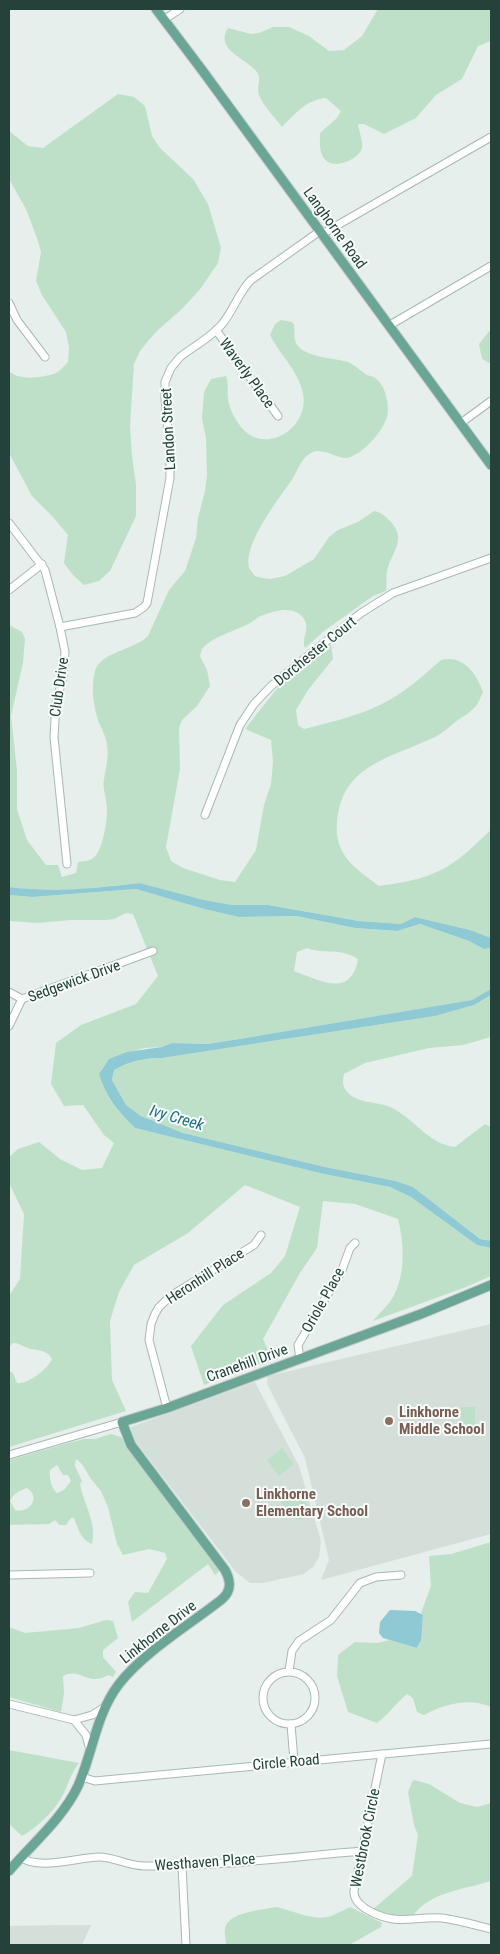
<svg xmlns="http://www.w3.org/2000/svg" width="500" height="1954" viewBox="0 0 500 1954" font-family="'Roboto Condensed',sans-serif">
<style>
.built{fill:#d4dfda}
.green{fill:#bfe0c8;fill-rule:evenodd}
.water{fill:#8ec9d4}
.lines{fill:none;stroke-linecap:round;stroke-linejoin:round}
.minor-casing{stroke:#a8b8b2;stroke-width:9}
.major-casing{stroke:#c2cac8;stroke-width:11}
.minor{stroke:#fff;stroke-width:7}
.major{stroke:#6aa596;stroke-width:9}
.education-dot{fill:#8d6e63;stroke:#f7fbf9;stroke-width:2}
.labels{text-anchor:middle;stroke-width:4;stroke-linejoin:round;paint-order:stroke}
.street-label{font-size:15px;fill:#24423a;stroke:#f7fbf9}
.education-label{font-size:15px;font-weight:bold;fill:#785e54;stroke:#f7fbf9;text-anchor:start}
.water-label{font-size:16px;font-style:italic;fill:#1c6f80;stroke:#f7fbf9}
</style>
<rect width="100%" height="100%" fill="#e6efeb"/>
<g class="built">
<path d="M491,1324v210l-170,46 8,-20 -24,-102 -38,-74 1,-8z"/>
<path d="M255,1382l44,84 22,75 -2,16 -6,10 -9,7 -41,9h-13l-14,-11 -100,-130 -4,-7 -1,-8z"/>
<path d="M61,1925h30l-9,20h-73v-19z"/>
</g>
<g class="green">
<path d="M378,9h113v32l-13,5 -16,33 -26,16 -20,23 -32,16 -20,-10h-6c1,7 5,17 4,24 -4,13 -31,23 -39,9 -4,-7 -3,-16 -3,-24l17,-15 4,-7 -15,-13c-20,2 -30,15 -44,29 -7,-10 -19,-21 -23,-32 -3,-8 3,-16 -2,-23 -11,-14 -43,-22 -29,-44l23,6 8,-1 14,-6h16l20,9 20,15 15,-1 18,-14z"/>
<path d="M118,94l16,3 11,9 7,30 8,12 33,31 15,25 13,44 -3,15 -17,25 -19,21 -23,20 -10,11 -9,11 -6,13 -4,61 2,31 4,29v31l-26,55 -11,10 -15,4 -11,-10 -9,-12 4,-28 -15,-18 -21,-21 -23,-43v-82c10,10 34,7 47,2 4,-2 8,-7 12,-11l1,-15 -3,-15 -24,-37 -6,-14 5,-29 -4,-14 -11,-29 -17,-30v-48l19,15 15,2z"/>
<path d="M281,320l11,2 2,3c1,7 -1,15 4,21 10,12 37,12 50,16 7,3 13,9 19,13 2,1 5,1 7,2 11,7 14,23 14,34 0,16 -28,48 -44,47 -11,-2 -24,-11 -33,-5 -11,6 -13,18 -20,28 -13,19 -48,63 -42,87l6,8 8,2 7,1 15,-3 29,-17 15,-22 9,-7 20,-8 16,-11c7,1 11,5 16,10 18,19 1,31 -3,50 -1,6 0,14 -1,20l-13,5 -49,35 -19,17c-5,-12 10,-23 -7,-35 -9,-6 -25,-2 -34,2 -5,1 -9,5 -14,8 -12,7 -39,14 -48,26 -1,2 -1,5 -2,7l7,14 3,16 -13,20 -15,14 -3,8 1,41 -14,78 5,14 12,7 37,12 15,2 21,-32 8,-45 7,-21 2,-22 -2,-22 -26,-11 34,-43 52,-42 2,15 -25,31 -12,20 2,15 6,4c27,-7 54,-13 78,-25 22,-11 41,-28 59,-44 22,-6 36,14 42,32 -2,4 -4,10 -7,14 -4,5 -12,10 -18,14 -7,5 -14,12 -21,16 -44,22 -96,27 -100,87 -3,32 19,46 42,63 20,-3 42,-6 60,-15 20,-9 36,-27 52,-41v108l-21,-8 -55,-13 -14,7 -42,-3 -91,-16h-36l-28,-5 -64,-17 -57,6 -49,1 -25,-3v-262l13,7 3,7 -2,24 -12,53 6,54v39l10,31 19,25h12l4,12 14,-4 2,-11c4,-1 10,-1 14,-3 11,-7 15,-37 15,-50 0,-10 -5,-21 -3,-30 2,-11 5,-23 3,-34 -1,-9 -6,-17 -9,-25 -5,-15 -7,-34 -3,-49 5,-19 39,-21 53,-35l21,-46 16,-19 11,-33 2,-20 7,-27 2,-16 -1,-37 -4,-19 2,-27 7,-13 15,-3c3,8 1,15 2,23 1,9 7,20 13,28 24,30 69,0 62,-33 -4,-23 -23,-39 -33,-59l5,-11z"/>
<path d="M491,329v35l-9,-5 -3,-15z"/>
<path d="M136,889l68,20 35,8 57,-1 59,12 42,3 23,-7 49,17 15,8 7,-1v41l-18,11 -240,40 -26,4 -35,-1 -10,4 -18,1 -35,11 -10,15c6,23 20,39 36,54l189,46 66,13 21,10 66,48 14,3v28l-25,11 -93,34c6,-8 15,-15 20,-24 13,-23 11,-54 5,-78l-43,-15 -32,-3 -6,47 -17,25 -37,66 9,20 -68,26 -13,-39 32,-41 48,-32 14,-17 15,-49 -55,-22 -57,48 -54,32 -15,27 -9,29 2,59 14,31 -117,36v-76l4,2 4,10c10,2 31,-14 35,-24 -7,-12 -17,-7 -27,-12 -5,-2 -7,-4 -12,-4l-4,4v-51l11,-17 4,-65 -15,-31v-26l9,-8 21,-7 21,17 22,11 20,-2 12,-25 -10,-8 -21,-30 -19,1 -13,-22 5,-41 25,-18 55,-21 22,-28 -25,-62 -7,-1 -12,6 -8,1h-35l-33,3 -29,-2v-26l23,2zM307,948c19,7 32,-1 51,11 -7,40 -39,21 -64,12l3,-19z"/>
<path d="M491,995v42l-28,8 -34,3 -64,15 -21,11c-1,5 -2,10 1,15 9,15 31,12 45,18 23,10 39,38 65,40l30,-23 6,3v114l-11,-2 -67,-52 -17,-6 -71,-14 -142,-34 -42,-17 -15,-11 -14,-25 2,-10c16,-9 30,-12 48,-12l273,-42 39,-11z"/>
<path d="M461,1407h14v29h-13z"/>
<path d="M111,1434l10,3 98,130 -1,6 -3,2 -7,-11 -76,58 -4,-20 7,-10 13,1 19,-34 -2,-6 -16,-4 -26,6 -6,-11 -9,-37 -7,-16 -10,-12 -9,-15 -6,-5 -1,7 7,15 -2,3c4,21 17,38 12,60 -11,-4 -14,-16 -18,-26h-3l-5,7h-7l-4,-5 -6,4 -40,1v-65l59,-17 16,-4h11zM57,1465l6,10h5l3,6 -7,9 -7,3c-6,-5 -8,-16 -7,-23zM27,1488c14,9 3,26 -12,22l-5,-9c4,-8 9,-10 17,-13z"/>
<path d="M282,1448l12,16 -15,12 -12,-16z"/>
<path d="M291,1488l11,4 10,24 -15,5 -5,-8 -4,1 -12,-21z"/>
<path d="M491,1542v165c-20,-10 -48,-3 -67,8l-7,-3 -4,-14 -6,-4c-11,9 -19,21 -30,29l-29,-11 -11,-36 1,-21 17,-13 22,1 13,-3 28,8 5,-29 -2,-6 10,-27 -2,-30 22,-2z"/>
<path d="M106,1620l7,1 5,17 -15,12v7l13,15 -3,5 -4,-2c-23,12 -28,-8 -46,1l1,17 -3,19 -52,-15v-70l16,6 54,-5z"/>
<path d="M9,1750l70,13c-8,10 -11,21 -16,32 -9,16 -25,32 -41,41l-13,-12z"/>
<path d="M414,1780l15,4 31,19 17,4 14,-4v78c-27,9 -61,10 -79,36l-19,1 -21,-8 40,-34 6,-41 -4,-10 -6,-33 4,-10z"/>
<path d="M276,1907c17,3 38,15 55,9 7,-3 13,-6 19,-9l32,16 -1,4 -32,18h-123c0,-5 -2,-11 -1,-16 2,-17 38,-19 51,-22z"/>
</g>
<g class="water">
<path d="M140,883l64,17 28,5h36l91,16 42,3 14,-7 55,13 21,8v10l-7,1 -15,-8 -49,-17 -23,7 -42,-3 -59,-12 -57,1 -35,-8 -68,-20 -104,8 -23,-2v-8c44,6 87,1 131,-4z"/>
<path d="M491,989v6l-17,10 -39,11 -273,42c-18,0 -32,3 -48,12l-2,10 14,25 15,11 42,17 142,34 71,14 17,6 67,52 11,2v7l-14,-3 -66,-48 -21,-10 -66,-13 -189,-46c-16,-15 -30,-32 -36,-54l10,-15 18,-7 35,-5 10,-4 35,1 26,-4 239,-40z"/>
<path d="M390,1610l25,1 8,4 -2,25 -4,8 -34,-10 -4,-5 1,-11z"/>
</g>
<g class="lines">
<g class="minor-casing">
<g id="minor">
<path d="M165,19l15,-10"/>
<path d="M322,234l169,-97"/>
<path d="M9,303l8,17 28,37"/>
<path d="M390,325l101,-59"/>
<path d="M216,330l62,86"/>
<path d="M461,423l30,-22"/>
<path d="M9,523l36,47 15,57 5,25 -2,25 -7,26 -2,34 13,127"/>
<path d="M9,590l33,-26"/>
<path d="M60,627l75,-14 9,-6 3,-4 23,-125v-30l-5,-48v-18l6,-14 9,-11c14,-11 32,-20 43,-34 11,-14 16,-31 28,-43l69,-49"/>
<path d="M205,815l35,-90 14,-21 17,-18 90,-73 32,-20 98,-35"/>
<path d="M9,992l13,7"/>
<path d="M9,1026l13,-27 131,-48"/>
<path d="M300,1359l-2,-14 44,-75 8,-22 5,-5"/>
<path d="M167,1408l-18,-68 2,-16 4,-10 4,-7 13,-12 82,-50 7,-10"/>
<path d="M9,1455l113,-33"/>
<path d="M9,1575l81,-2"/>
<path d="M289,1671l3,-20 7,-10 32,-21 29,-37 16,-6 25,-2"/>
<circle cx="289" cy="1698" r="26"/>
<path d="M9,1704l65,16 12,15 4,15"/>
<path d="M74,1720l18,-5 13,-8"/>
<path d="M291,1724l3,37"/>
<path d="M382,1754l-28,137c0,9 5,13 12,18 30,18 46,7 76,9 16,2 33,7 49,11"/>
<path d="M82,1777l13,4 10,-1 386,-36"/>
<path d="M21,1857c17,14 58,0 78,0 15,0 30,9 45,9 73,1 146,-9 218,-15"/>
<path d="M182,1866l4,79"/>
</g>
</g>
<g class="major-casing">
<g id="major">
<path d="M156,9l46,61 289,395"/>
<path d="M9,1871c23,-27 54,-53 69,-85 15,-34 18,-72 41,-102 25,-32 70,-59 102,-84 11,-9 10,-19 4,-30l-94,-125 -9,-23 45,-14 254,-94 70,-29"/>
</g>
</g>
<use href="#minor" class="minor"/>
<use href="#major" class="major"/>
</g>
<g class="education-dot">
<circle cx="389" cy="1421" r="5"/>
<circle cx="246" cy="1503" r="5"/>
</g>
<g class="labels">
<g class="street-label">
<text transform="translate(335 228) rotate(54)" y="5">Langhorne Road</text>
<text transform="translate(247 373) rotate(54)" y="5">Waverly Place</text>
<text transform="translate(168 429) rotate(-93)" y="5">Landon Street</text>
<text transform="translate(315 651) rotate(-39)" y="5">Dorchester Court</text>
<text transform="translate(59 687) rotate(-82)" y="5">Club Drive</text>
<text transform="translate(74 981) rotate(-20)" y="5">Sedgewick Drive</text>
<text transform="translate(205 1276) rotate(-33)" y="5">Heronhill Place</text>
<text transform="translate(323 1300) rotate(-61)" y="5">Oriole Place</text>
<text transform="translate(247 1363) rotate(-20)" y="5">Cranehill Drive</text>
<text transform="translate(158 1632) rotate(-38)" y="5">Linkhorne Drive</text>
<text transform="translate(286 1762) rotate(-5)" y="5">Circle Road</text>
<text transform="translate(365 1838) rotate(-79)" y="5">Westbrook Circle</text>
<text transform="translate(205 1862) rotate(-4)" y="5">Westhaven Place</text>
</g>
<g class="education-label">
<text x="399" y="1417">Linkhorne<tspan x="399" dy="17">Middle School</tspan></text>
<text x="256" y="1499">Linkhorne<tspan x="256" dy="17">Elementary School</tspan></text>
</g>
<g class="water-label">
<text transform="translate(177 1117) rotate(16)" y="6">Ivy Creek</text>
</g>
</g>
<rect width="500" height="1954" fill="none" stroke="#24423a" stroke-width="20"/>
</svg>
